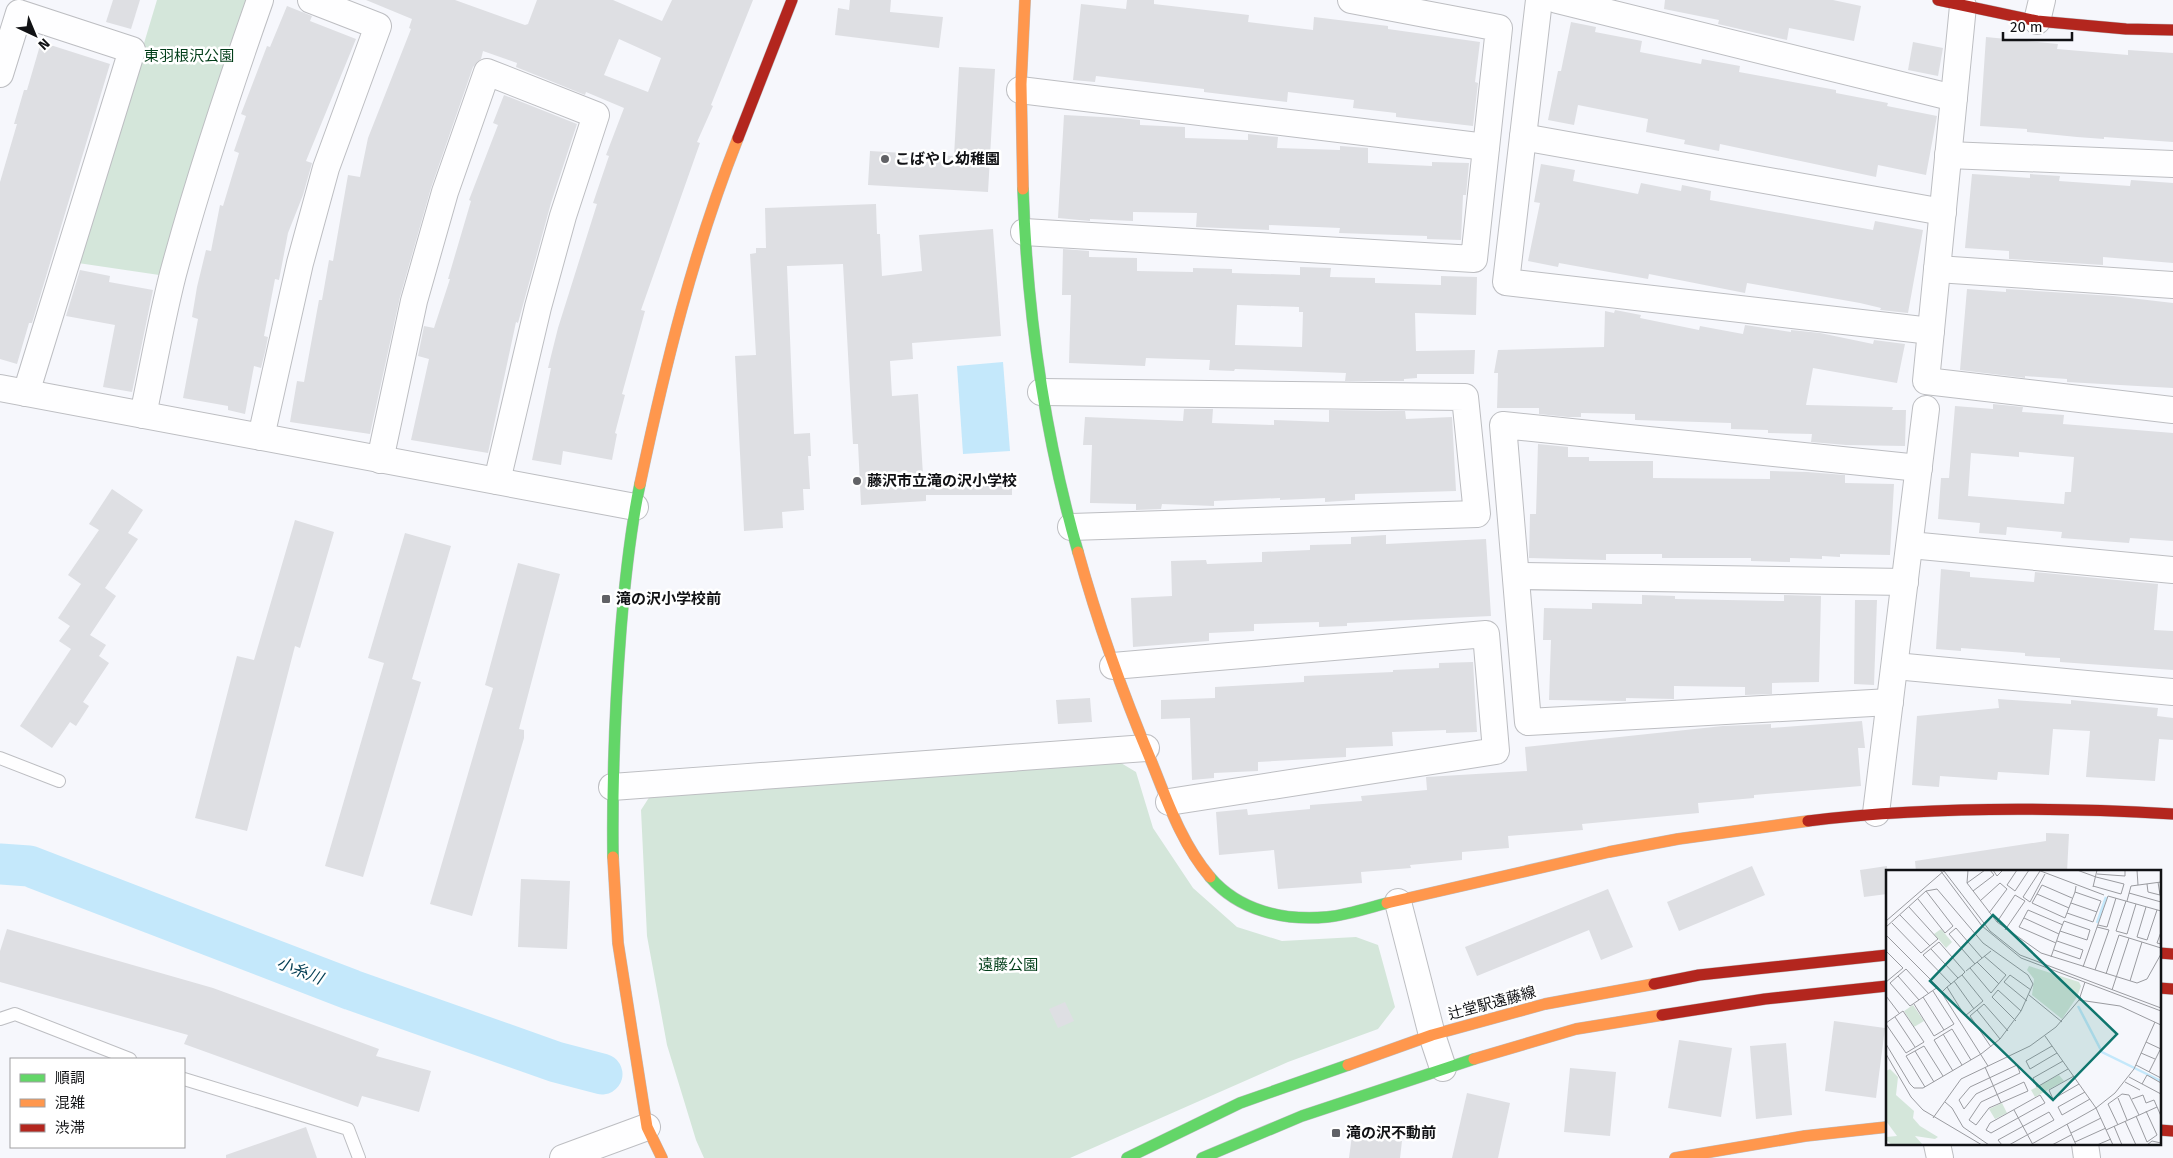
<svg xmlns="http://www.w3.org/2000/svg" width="2173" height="1158" viewBox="0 0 2173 1158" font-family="'Fira Sans','Noto Sans JP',sans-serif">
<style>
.green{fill:#d4e6da}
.water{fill:#c4e8fb}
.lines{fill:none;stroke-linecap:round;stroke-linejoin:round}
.river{stroke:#c4e8fb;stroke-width:41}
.building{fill:#dedfe3;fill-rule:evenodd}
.lane-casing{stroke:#bdbec2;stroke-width:14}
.street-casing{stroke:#bdbec2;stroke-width:28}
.fast-casing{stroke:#bdbec2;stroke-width:12}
.slow-casing{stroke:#bdbec2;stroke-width:12}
.jam-casing{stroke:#bdbec2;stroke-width:12}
.lane{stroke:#fefeff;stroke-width:12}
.street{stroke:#fefeff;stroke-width:26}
.fast{stroke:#63d668;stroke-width:11}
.slow{stroke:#ff974d;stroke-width:11}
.jam{stroke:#b3261e;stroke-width:11}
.poi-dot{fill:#616266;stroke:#fff;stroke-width:2}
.labels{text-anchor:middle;stroke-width:5;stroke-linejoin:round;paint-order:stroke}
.park-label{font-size:15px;fill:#003d18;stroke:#fff}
.poi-label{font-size:15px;font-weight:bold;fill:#111215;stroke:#fff;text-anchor:start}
.street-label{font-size:15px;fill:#111215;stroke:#fff}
.water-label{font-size:16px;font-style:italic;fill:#064056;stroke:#fff}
.inset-river{fill:none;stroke:#c4e8fb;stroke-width:2.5}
.inset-road{fill:none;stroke:#9a9ba0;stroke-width:1}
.view{fill:#0f766e;fill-opacity:0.15;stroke:#0f766e;stroke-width:2.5}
.inset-edge{fill:none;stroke:#111215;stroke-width:2.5}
</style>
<rect width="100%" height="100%" fill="#f6f7fc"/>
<g class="green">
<path d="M157,0h100l-91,276 -88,-13z"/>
<path d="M1121,763l15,9 17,56 40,60 44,39 45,14 74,-4 22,8 17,62 -17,22 -90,33 -218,96h-366l-8,-18 -29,-95 -20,-109 -6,-126 9,-14z"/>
</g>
<path class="water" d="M1003,362l7,89 -47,3 -6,-88z"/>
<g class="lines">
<path class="river" d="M0,864l29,2 323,124 204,72 46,12"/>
</g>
<g class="building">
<path d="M113,0h27l-9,29 -25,-7z"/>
<path d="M366,0h89l70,25 3,-1 9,-24h76l49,21 10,-21h81l-42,105 2,1 -16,36 3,1 -59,167 4,1 -23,83 3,1 -10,38 2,1 -5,26 -49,-9 -2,14 -29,-5 19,-92h-3l10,-40 39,-124 -4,-1 16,-47 -3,-1 18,-47 -38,-16 -1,3 -69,-28 1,-4 -34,-12 -2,8 -8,8 -42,121 -31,109 -30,137 -80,-12 7,-41 7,1 15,-82h3l7,-40 4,1 15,-86 12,2 8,-39 43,-109 -2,-1 3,-9zM619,39l42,19 -13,34 -44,-17z"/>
<path d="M850,0h41l-1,12 53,5 -4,31 -104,-13 3,-27 11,2z"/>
<path d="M1127,0h27v4l95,11 -1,7 65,8 1,-13 74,9v3l92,13 -5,40 3,1 -5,43 -77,-9v-4l-43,-5 1,-8 -66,-8 -1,10 -83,-10v-3l-108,-13 -1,6 -22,-2 8,-76 45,5z"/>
<path d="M1665,0h168l28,6 -7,35 -65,-13 -2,12 -69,-16 1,-4 -55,-11z"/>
<path d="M287,6l25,10 -2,5 46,18 -50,122 6,2 -9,32 -15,38 -9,47 -4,-1 -11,57 4,1 -3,15 -4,16 -7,-2 -9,48 -17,-4v-4l-45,-8 15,-79 -6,-2 5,-30 9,-37 5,1 9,-46 3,1 16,-53 -5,-2 12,-35 -5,-2 26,-68 3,1z"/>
<path d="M1571,22l25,5 -1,5 47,9 -2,11 61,12 1,-5 38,7 -1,6 97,18v3l52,10 -1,3 50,10 -11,59 -48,-10 -2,12 -156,-33 -1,7 -35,-7 1,-4 -39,-8 2,-13 -70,-14 -4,20 -26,-5 10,-49h3z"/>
<path d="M1986,37l72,7 -1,5 71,6v-5l45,3v89l-69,-5v2l-27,-2 -50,-5v-3l-47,-3z"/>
<path d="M41,42l69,22 -78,259h-3l-12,41 -17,-5v-177l17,-58h-3l10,-34h3z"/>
<path d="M1913,42l30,6 -5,28 -30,-6z"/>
<path d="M959,67l36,2 -7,123 -120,-7 2,-34 84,5z"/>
<path d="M504,95l73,29 -26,79 -33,120 -2,-1 -28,131 -77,-13 18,-81 -11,-3 6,-30 10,2 16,-49h-2l23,-78 -2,-1 29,-75 -5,-2z"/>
<path d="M1064,115l57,3 19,2v5l45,2v11l63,2v-6l30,3 -1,11 63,2v-4l28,2v15l64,3v-4l37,1 -3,32h-3l-2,45 -34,-1v-3l-88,-3 1,-5 -71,-3v5l-73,-3 1,-14 -64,-1v9l-43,-2v2l-32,-3z"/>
<path d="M1541,164l34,6 -2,11 65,13 3,-11 40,8 1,-6 29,6 -1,9 163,30 2,-9 48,9 -15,83 -28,-3 1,-2 -21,-5 -113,-20 -2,10 -96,-19 -1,5 -89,-16 -1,4 -30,-6 12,-58 -6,-1z"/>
<path d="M1972,174l58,4v-4l30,2 -1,5 71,5 1,-6 42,3v80l-70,-6v8l-94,-6v-8l-44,-3z"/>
<path d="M876,204l1,30h3l2,42 40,-5 -3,-36 74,-6 8,107 -89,7 1,16 -23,2 2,35 26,-2 5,81 89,-1v21h-86v6l-65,4 -3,-61h-5l-10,-180 -56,2 7,168 16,-1 1,23h-3l2,33h-7l1,21 -22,2 1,16 -39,3 -9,-175 21,-1 -6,-101 6,-1v-5h10l-1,-40z"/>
<path d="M1063,249l26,2v6l48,1v13l56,1v-4l39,1v4l68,2v-8l31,1 -1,9 45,1v5l66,2v-9l36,1 -1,38 -61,-2 1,38 59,-1 -1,24h-57v4l-13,1v2h-59l1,-8 -111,-4 -1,2 -25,-1 1,-10 -64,-2 -1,8 -76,-3 2,-68h-9zM1237,305l62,2v5h4l-1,35 -67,-2z"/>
<path d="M80,270l30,6 -1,6 44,8 -21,102 -29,-5 12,-62 -49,-9z"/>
<path d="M1967,289l39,3v-3l107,7 60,7v85l-106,-6v-3l-42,-3v2l-65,-8z"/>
<path d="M1615,310l26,5 -1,3 59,12 1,-4 43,8 2,-9 46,7v-2l29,3 53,11 1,-4 31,4 -8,39 -84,-15 -7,37 87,2 -1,3h14l-1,36 -59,-1 -35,-3 1,-8 -44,-1v-3l-37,-1v-6l-96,-3v-6l-54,-1v4h-13l-29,-3v-6h-42l1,-35h-4l4,-23 106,-3 1,-36 9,2z"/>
<path d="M1993,404l30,3 -1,5 42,3 -1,9 110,9v108l-43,-3 -1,5 -68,-5 1,-6 -55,-5 -1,8 -27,-2 1,-10 -42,-4 3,-41h8l6,-72 38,3zM2019,452l55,5 -3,35h-6l-1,12 -96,-8 3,-43 48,4z"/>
<path d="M1184,409h29l-1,14 62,2v-5l55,2v-12l76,1 1,8 46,-2 4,74 -101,3v6l-30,2v-4l-45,2v-2l-66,3v5l-52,-2 -1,5 -25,1v-6l-46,-1 2,-58h-9l2,-28 98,4z"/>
<path d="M1538,444l30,3v10h21v4h64v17l117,1v-8l37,1 38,3v8l49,1 -4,71 -50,-1v3l-18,-1v3l-32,-1v4l-39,-1v-3h-89v-4h-56v6l-77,-2 1,-44h6z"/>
<path d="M112,489l31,21 -15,23 10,6 -33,49 11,8 -26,39 16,10 -7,11 10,7 -26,39 6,4 -13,20 -6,-4 -18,26 -32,-22 51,-77 -12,-8 11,-15 -12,-8 23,-34 -13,-9 31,-45 -10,-6z"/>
<path d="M295,520l39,12 -34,116 -5,-2 -48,185 -52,-13 42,-162 17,4z"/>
<path d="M405,533l46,13 -39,133 9,3 -58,195 -38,-11 59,-203 -16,-5z"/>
<path d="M1386,535v9l100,-5 5,77 -144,7v3l-28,1v-5l-65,2v7l-45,2v8l-76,6 -2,-49 41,-2 -1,-35 35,-1 1,4 55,-2v-10l48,-2v-5l41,-1v-7z"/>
<path d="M518,563l42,11 -41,155 5,1v8l-52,178 -42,-12 63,-216 -8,-3z"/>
<path d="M1941,569l29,3v5l64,5 1,-10 123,12 -4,46 19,1v39l-113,-8v-4l-35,-2v-3l-64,-5v3l-25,-2z"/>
<path d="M1642,595l33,1v3l109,2v-6l37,1 -2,86 -47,1v11l-27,1v-8l-71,-1v13l-48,-1v3l-77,-1 2,-60h-8l1,-32 48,1v-6l50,1z"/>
<path d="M1855,600h22l-3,85 -20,-1z"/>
<path d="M1473,662l4,70 -31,1v-3l-54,2 1,14 -47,2v9l-88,5v9l-44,2v5l-22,2 -2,-62 -29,1v-19l54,-2v-11l89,-5v-6l89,-4v-2l46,-2v-5z"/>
<path d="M1090,698l2,24 -34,2 -2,-24z"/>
<path d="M1998,699l73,5v-4l87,8 -1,8 16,2v22l-14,-1 -4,42 -69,-4 4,-46 -37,-2 -4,46 -51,-3 -1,8 -57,-4 -1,11 -27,-2 5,-69 82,-8z"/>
<path d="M1862,721l3,27h-7l3,38 -107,9v3l-56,5 1,10 -117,11 1,6 -75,6 1,12 -47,4v8l-52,5 1,3 -50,4 1,11 -84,6 -4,-39 -55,5 -3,-43 31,-3 1,6 62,-6v-4l52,-4 -1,-5 66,-6 -1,-13 101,-6 -2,-24 198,-21 48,-2v4z"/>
<path d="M2046,833l23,1 -2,38h-151l-1,-11 131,-20z"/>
<path d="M1752,866l13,29 -86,36 -12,-29z"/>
<path d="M1887,866v28l-23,3 -4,-27z"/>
<path d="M521,879l49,2 -3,68 -49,-2z"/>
<path d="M1608,889l25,58 -32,13 -12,-30 -112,46 -12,-29z"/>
<path d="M7,929l206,59 166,61 -3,7 55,15 -12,41 -57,-16 -4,11 -174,-63 4,-9 -188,-53v-31z"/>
<path d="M1065,1002l9,19 -16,7 -9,-19z"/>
<path d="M1834,1021l51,7 -9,70 -51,-7z"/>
<path d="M1679,1040l53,8 -11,69 -53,-9z"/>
<path d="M1786,1043l6,72 -36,4 -6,-73z"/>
<path d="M1570,1068l46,4 -6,64 -46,-4z"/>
<path d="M1467,1093l43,10 -12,55h-46z"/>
<path d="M306,1127l11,31h-91v-3z"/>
<path d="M1352,1135l50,6 -2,17h-51z"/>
</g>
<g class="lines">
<g class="lane-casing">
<g id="lane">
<path d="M0,758l59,23"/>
<path d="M0,1019l15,-5 115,45"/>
<path d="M184,1079l164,50 11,29"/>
</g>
</g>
<g class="street-casing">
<g id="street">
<path d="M1539,0l-33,282 425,49"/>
<path d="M1557,0l397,98"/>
<path d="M1963,6l-37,375 247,29"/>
<path d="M2037,21l5,-21"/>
<path d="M0,74l19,-61 113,37 -106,343"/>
<path d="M1020,90l466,57"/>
<path d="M1523,137l420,75"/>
<path d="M1948,155l225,9"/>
<path d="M1024,232l450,27 25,-231 -148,-28"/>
<path d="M1937,269l236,16"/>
<path d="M0,388l635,119"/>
<path d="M1041,392l424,5 12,117 -406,13"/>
<path d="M143,415c10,-47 18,-94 30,-141 25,-93 55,-183 87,-274"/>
<path d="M261,437l39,-174 26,-95 52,-142 -67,-26"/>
<path d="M380,460l34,-159 31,-109 42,-120 109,43 -33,101 -25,91 -41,174"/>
<path d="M1910,545l263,25"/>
<path d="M1516,576l389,6"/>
<path d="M1113,666l373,-32 10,117 -327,51"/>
<path d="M1895,666l278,26"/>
<path d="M1890,702l-362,20 -25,-297 416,43"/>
<path d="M612,787l534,-39"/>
<path d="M1876,813l50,-404"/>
<path d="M1398,902l34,133 11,33"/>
<path d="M1937,1144l3,14"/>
<path d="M2085,1144l2,14"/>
<path d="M563,1158l84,-31"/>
</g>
</g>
<g class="fast-casing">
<g id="fast">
<path d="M1023,189c4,123 21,244 55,363"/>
<path d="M613,857c-1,-76 2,-152 8,-229 4,-48 9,-97 19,-144"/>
<path d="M1210,877c29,34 74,44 117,40 20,-2 41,-9 60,-14"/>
<path d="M1127,1158l113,-55 108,-38"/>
<path d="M1202,1158l100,-42 172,-57"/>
</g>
</g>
<g class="slow-casing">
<g id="slow">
<path d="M1023,189l-2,-105 4,-84"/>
<path d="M640,484c25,-118 53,-232 98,-346"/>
<path d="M1078,552c20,72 45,142 74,211 16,40 30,81 58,114"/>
<path d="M613,857l5,86 29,184 15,31"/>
<path d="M1387,903l222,-51 69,-13 130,-18"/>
<path d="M1474,1059l102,-30 86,-14"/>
<path d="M1348,1065l84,-30 113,-31 109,-20"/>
<path d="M1675,1158l130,-22 82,-9"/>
</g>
</g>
<g class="jam-casing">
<g id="jam">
<path d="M1938,0l99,21 89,8 47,1"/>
<path d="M738,138l54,-138"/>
<path d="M1808,821c121,-15 243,-14 365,-7"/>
<path d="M2159,953l14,1"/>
<path d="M1654,984l45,-9 188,-20"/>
<path d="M2159,988l14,1"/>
<path d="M1662,1015l103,-16 122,-13"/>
<path d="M2159,1130l14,1"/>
</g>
</g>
<use href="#lane" class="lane"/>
<use href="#street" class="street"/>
<use href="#fast" class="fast"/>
<use href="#slow" class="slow"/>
<use href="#jam" class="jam"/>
</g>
<g class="poi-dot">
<circle cx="885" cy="159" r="5"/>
<circle cx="857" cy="481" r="5"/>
<rect x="601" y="594" width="10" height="10" rx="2.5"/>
<rect x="1331" y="1128" width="10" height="10" rx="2.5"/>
</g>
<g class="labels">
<g class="park-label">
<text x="189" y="61">東羽根沢公園</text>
<text x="1008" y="970">遠藤公園</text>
</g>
<g class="poi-label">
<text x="895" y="164">こばやし幼稚園</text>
<text x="867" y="486">藤沢市立滝の沢小学校</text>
<text x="616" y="604">滝の沢小学校前</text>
<text x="1346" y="1138">滝の沢不動前</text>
</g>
<g class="street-label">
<text transform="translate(1492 1003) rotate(-15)" y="5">辻堂駅遠藤線</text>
</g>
<g class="water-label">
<text transform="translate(300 970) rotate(21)" y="6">小糸川</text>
</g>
</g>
<g transform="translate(1886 870)">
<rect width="275" height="275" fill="#f6f7fc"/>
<path d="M55,59l11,13 -6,6 -12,-14zM143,96l50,16 2,4 -4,11 -15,22 -30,-24 2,-16 -7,-9zM27,135l11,16 -10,6 -10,-16zM4,199l8,8 -2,18 18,16 -1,7 7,8 18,11 -3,2 -20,-3 8,9h-31l-6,-5v-3l11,-1 -11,-15v-50zM173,205l5,6 -29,16 -4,-7zM116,233l5,10 -12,6 -6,-10z" fill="#d4e6da"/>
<path class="inset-river" d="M211,53l9,-26M192,136l24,46 59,29"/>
<path class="inset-road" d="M54,0l42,56 39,32 140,53M82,0l-1,13 30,39 44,31 96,30 10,-4 14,-25M107,0l4,6 6,-6M131,0l-10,15 8,6 14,-21M152,0l66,25M191,0l19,7M251,0l1,15M58,1l46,60 30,24 141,53M154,1l-17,26 7,5 15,-28M211,4l28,2v-6M81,13l18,-13M261,14l1,8 12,3 -2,-13M207,16l28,8 3,-10 -28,-7M207,17l4,-17M87,21l21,-16 -4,-5M243,23l32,9M151,24l32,14M186,28l-30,-13 -10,18 33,15 10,-26 1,-6M32,29l27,34 8,-7 -27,-35M94,31l20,-18 7,6 -18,24M240,31l-10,30 11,3 9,-30M241,31l4,-15 30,-4M185,33l26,9M260,37l-9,30 10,3 10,-30M181,43l26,9 8,-21 -26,-9M14,45l30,31M138,48l35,16M0,51l59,-51M111,52l18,-27 10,6 -20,29M6,53l29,30 17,-14 -29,-32M212,55l9,2 9,-29M0,57l40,-36 11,-2 46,54 45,32 5,9 -12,27 -21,28 -19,15 -58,34h-9l-4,-4 -24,-40M275,62l-4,11 4,1M0,65l52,52 50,79M170,73l-37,-16 9,-17 35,15M45,79l27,29M168,80l26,9 3,-9 -26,-9M0,81l17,17 -17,14M165,87l9,-26 4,-10 26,9 -3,10 -27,-9M91,92l22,22M89,94l-26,-30 7,-6 26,30M197,97l25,-71 53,15M84,98l21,25 15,-18 -22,-19M209,100l14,-40 -12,-3M80,101l25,-20M220,104l13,-39 10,3M12,106l21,24M68,111l20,28M244,111l12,-39M61,117l18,29 18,-15 -21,-26M226,120l17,-52 32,10M56,122l5,-5 4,-3 7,-6 4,-3 3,-3 -26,-30 -16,13 28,29M43,124l-23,-25 -16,14 20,23 28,-19M143,125l33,27M0,126l13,17M37,127l21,33M193,130l41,6 41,19M141,131l-23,-19 6,-7 21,15M28,134l20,32 20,-12 -21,-33M91,140l23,29M9,147l20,30M130,151l-24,-24 6,-7 23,21M0,153l17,-12 21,31 -18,11 -20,-29M57,164l19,31M159,166l51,72 17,37M260,172l15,7M166,176l-26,15 4,8 27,-16M105,177l-21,-31 14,-12 24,27M29,181l19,31M255,183l14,6M0,184l25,43 12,13 59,35M177,191l-30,17 4,9 31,-18M131,195l3,8 -44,21 -12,15 -5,-9 11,-13zM250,195l25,13M99,197l16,36M67,201l-19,-31 18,-11 19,31M263,202l12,-24M188,206l-25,14 4,9 26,-15M243,207l32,17M138,212l4,9 -39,17 -13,17 -7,-5 12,-18zM239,212l15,8M256,214l5,-9 14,8M39,217l-19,-31 18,-10 19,30M199,222l-27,15 4,8 28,-16M154,225l5,8 -54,30 -5,-3 4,-7zM232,228l9,22M246,229l11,-4 3,8 8,-3 7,16M59,232l7,6 11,19 26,18M128,240l18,33M250,246l11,26 10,-7 -11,-24M47,248l28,-39 69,-33 26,-19 23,-27 6,-18M239,251l11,24M181,254l9,21M232,255l-10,-21 14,-10 7,1 10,20M228,256l8,19M220,260l51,-23M185,263l30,-15M189,272l31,-14M116,275l-4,-5 51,-28 5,8 -45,25M144,275l66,-37 19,-15 19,-24 21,-47M166,275l19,-10M211,275l14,-6M261,275l5,-4 9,2"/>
<path class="view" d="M107,45l124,119 -64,66 -123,-119z"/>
<rect width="275" height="275" class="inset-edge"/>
</g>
<rect x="10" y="1058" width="175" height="90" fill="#ffffff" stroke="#a0a0a1"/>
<rect x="20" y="1074" width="25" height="8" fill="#63d668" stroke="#a0a0a1"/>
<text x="55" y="1083" font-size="15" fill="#111215">順調</text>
<rect x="20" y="1099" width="25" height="8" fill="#ff974d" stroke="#a0a0a1"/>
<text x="55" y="1108" font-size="15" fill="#111215">混雑</text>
<rect x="20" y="1124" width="25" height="8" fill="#b3261e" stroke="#a0a0a1"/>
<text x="55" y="1133" font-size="15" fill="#111215">渋滞</text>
<g transform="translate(35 35) rotate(136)" stroke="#ffffff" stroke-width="4" paint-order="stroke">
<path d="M0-4L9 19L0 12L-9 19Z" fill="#111215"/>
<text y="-8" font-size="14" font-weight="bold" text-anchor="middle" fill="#111215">N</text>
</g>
<path d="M2003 32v8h69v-8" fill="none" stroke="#111215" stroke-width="2.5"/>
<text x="2010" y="32" font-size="15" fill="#111215" stroke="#ffffff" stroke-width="4" paint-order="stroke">20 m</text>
</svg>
